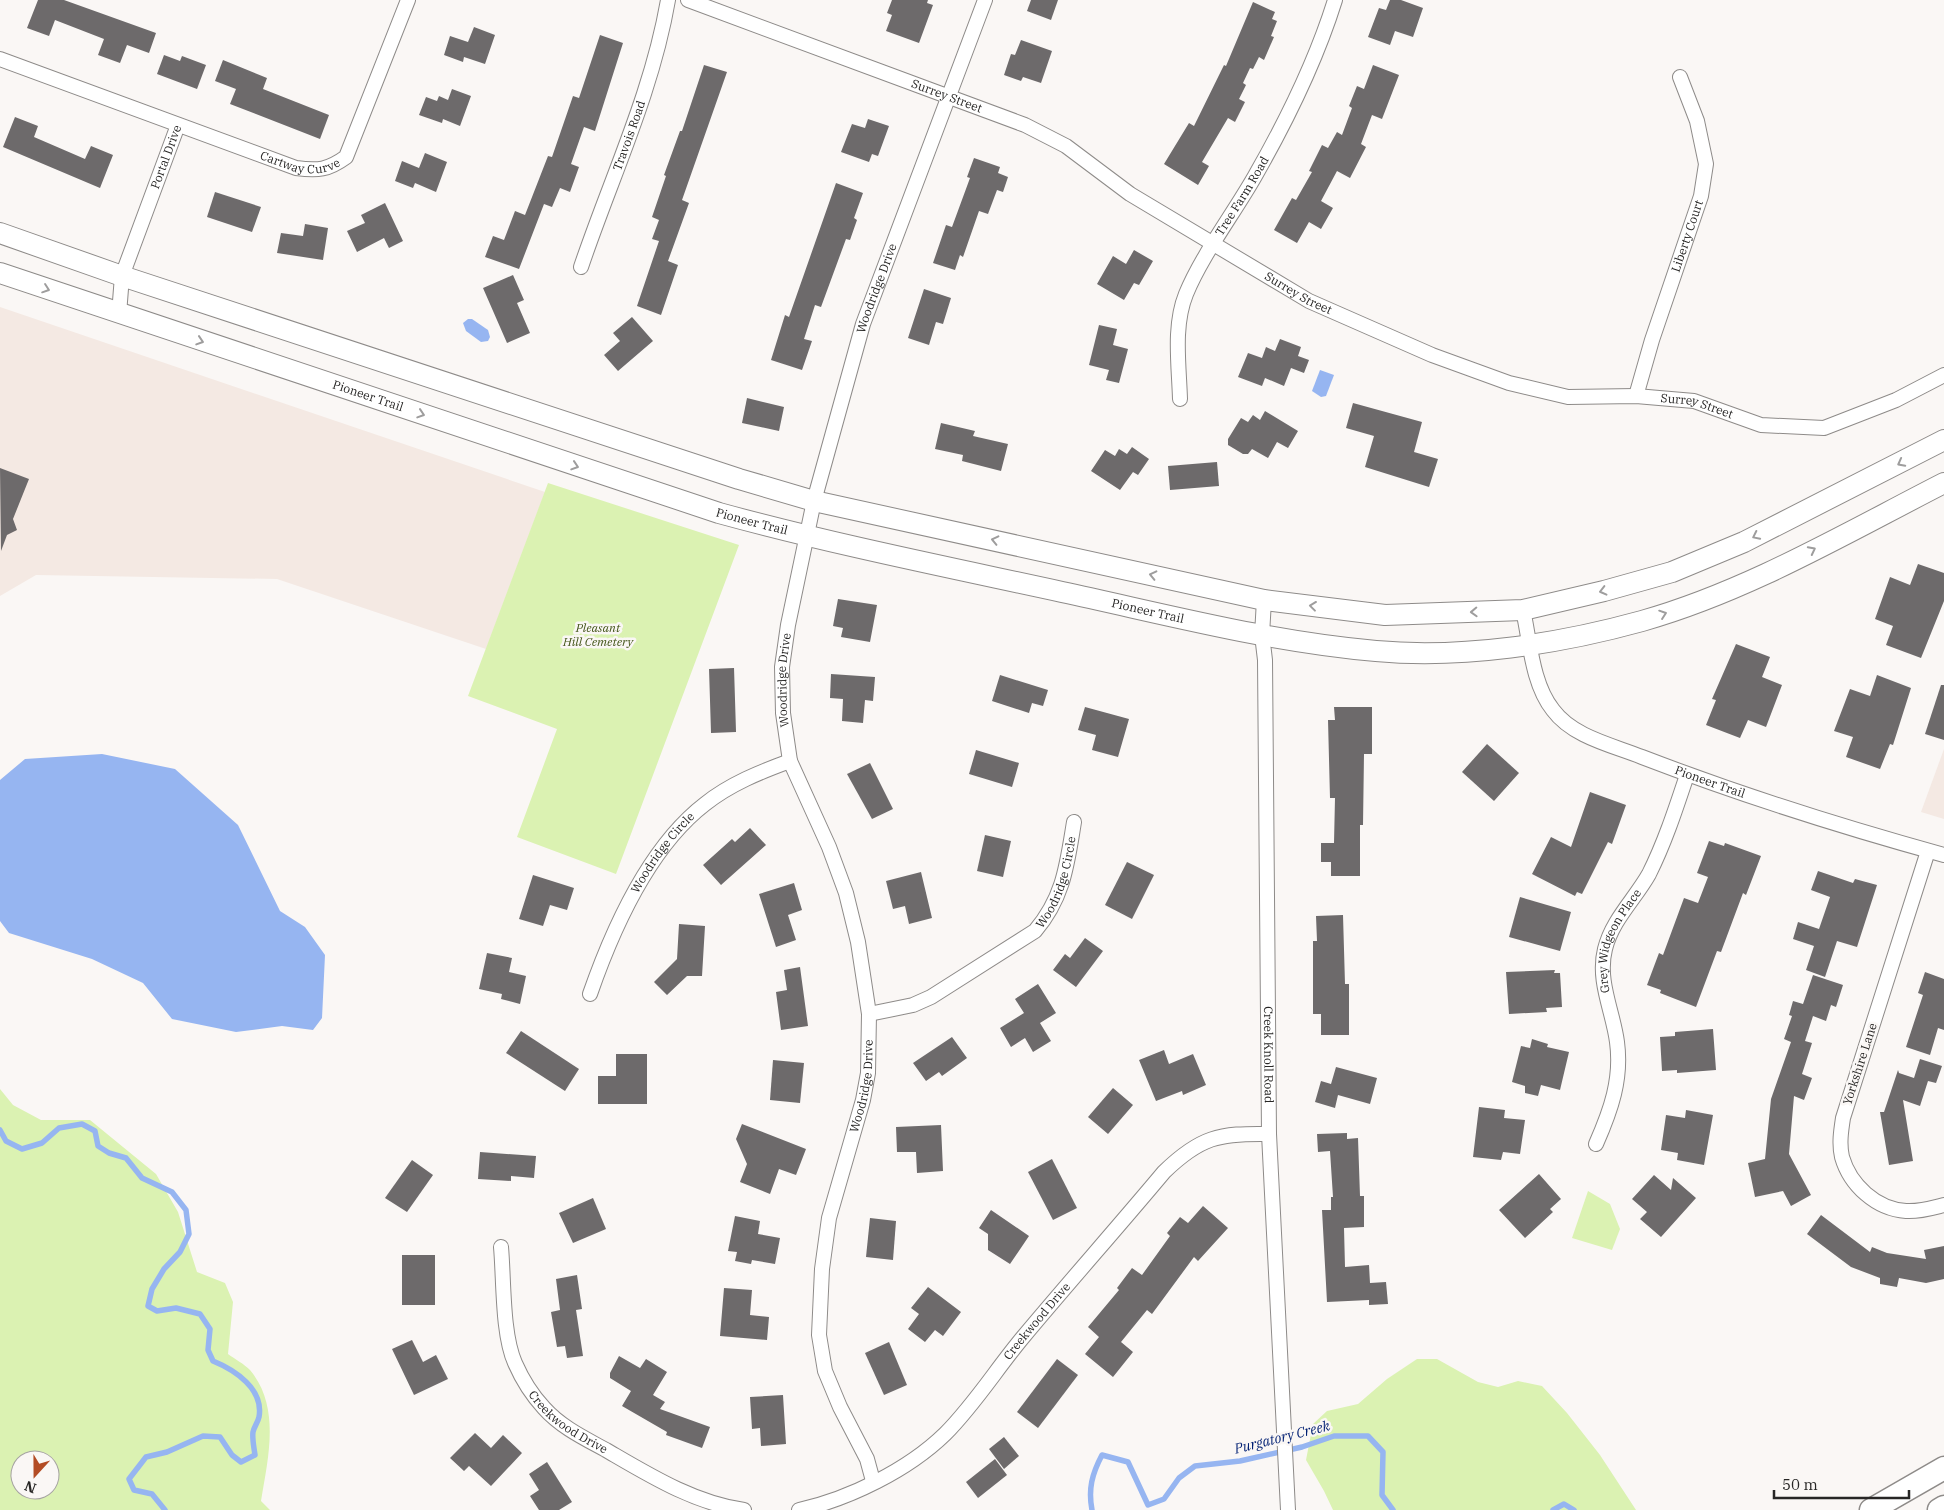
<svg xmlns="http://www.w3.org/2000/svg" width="1944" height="1510" viewBox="0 0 1944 1510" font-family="'IBM Plex Serif',serif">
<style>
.built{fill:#f4e9e3}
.green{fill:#dbf2b2;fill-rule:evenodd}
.water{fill:#96b5f1}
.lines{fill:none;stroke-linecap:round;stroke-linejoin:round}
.stream{stroke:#96b5f1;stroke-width:5.5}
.building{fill:#6d6a6b}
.street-casing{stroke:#8e8b89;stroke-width:16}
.secondary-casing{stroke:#8e8b89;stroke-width:22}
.primary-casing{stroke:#8e8b89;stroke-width:25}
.street{stroke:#fff;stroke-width:14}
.secondary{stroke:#fff;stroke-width:20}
.primary{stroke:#fff;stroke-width:22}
.oneway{stroke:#9e9d9d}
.labels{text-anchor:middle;stroke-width:5;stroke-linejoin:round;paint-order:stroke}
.street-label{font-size:12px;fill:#272625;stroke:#faf7f5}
.park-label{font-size:12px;font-style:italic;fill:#44561a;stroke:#faf7f5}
.water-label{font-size:14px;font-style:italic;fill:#001f72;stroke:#faf7f5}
</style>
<rect width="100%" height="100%" fill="#faf7f5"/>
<g class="built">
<path d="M0,307l545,185 -59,157 -209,-70 -241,-4 -36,21z"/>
<path d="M1944,749v70l-23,-7z"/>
</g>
<g class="green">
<path d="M548,483l191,62 -123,329 -99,-37 40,-108 -89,-33z"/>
<path d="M0,1089l13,16 28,15h49l66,54 22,38 19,60 28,11 8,19 -5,52c7,5 16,10 22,16 31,37 18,88 11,131l9,9h-270zM20,1460h30v30h-30z"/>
<path d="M1588,1191l22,13 10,25 -8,21 -40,-12z"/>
<path d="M1417,1359h20l41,23 20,5 20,-6 24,5 25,27 33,42 36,55h-303l-9,-19 -18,-31 7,-36 14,-13 31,-7 29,-25z"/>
</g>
<g class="water">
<path d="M468,319h4l16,11 2,7 -2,4 -7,1 -15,-11 -3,-8z"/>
<path d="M1320,370l14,5 -8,21 -5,1 -9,-6z"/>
<path d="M102,754l73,15 63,56 42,86 25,16 20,28 -3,63 -9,12 -31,-4 -46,6 -64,-13 -29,-36 -51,-24 -83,-26 -9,-12v-141l25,-21z"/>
</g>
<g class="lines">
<g class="stream">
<path d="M0,1130l6,11 16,8 20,-6 17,-15 23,-4 13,7 3,15 11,7 17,5 16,20 30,14 14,18 3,24 -9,18 -16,17 -12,20 -4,17 9,5 19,-3 24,6 10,15 -2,21 5,11c22,9 51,28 46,56 -1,5 -5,10 -6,15 -1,6 1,16 2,23l-14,7 -9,-7 -12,-18 -17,-1 -36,16 -21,5 -17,22 5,11 18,4 13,16"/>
<path d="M1092,1510c-4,-21 0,-36 10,-55l26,7 20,43 16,-6 15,-21 16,-12 45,-5 62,-14 32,-11h34l15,16 -1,43 11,15"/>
<path d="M1553,1510l11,-6 10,6"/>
</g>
</g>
<g class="building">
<path d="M38,0h26l92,33 -7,20 -22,-8 -7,18 -22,-8 6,-16 -49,-19 -6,16 -22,-8z"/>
<path d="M892,0h36l-1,3 6,2 -14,38 -33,-12 6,-16 -5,-2z"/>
<path d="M1031,0h27l-7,20 -24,-9z"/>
<path d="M1390,0h11l22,8 -10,29 -18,-6 -5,14 -22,-8 11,-29 7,2z"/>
<path d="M1253,2l22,10 -3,7 5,2 -6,15 3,1 -10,23 -5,-3 -6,12 -3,-1 -7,15 3,2 -7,14 6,3 -10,20 -7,-4 -26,44 7,4 -11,19 -34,-21 25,-41 5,3 30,-61 2,1z"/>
<path d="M474,27l21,8 -10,29 -21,-7 -1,5 -19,-7 6,-19 18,6z"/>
<path d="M600,35l23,8 -28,88 -11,-4 -13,37 8,3 -9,25 -10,-4 -8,19 -8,-3 -25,65 -34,-12 8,-21 11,4 11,-29 10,4 23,-59 4,1 21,-61 6,2z"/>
<path d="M1021,40l31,11 -11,32 -18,-6 -2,4 -17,-6 7,-21 4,1z"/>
<path d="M164,55l16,6 2,-5 24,9 -9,24 -40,-15z"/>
<path d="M223,60l44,18 -4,11 66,26 -9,24 -90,-35 6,-15 -21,-8z"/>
<path d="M704,65l23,7 -45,128 7,3 -21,58 10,4 -17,50 -24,-9 22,-65 -7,-2 7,-19 -7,-3 14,-41 -2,-1 16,-44h2z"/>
<path d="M1373,65l26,10 -17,44 -10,-4 -11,29 5,3 -16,31 -13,-7 -16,30 12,7 -12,21 -12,-7 -12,21 -23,-13 18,-32 4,2 16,-28 -3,-1 13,-26 6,3 9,-16 5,3 10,-27 -3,-2 8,-20 7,3z"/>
<path d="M452,89l19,7 -11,30 -17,-7 -1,4 -23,-8 7,-18 11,4 2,-5 9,4z"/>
<path d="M15,117l23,9 -4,11 51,22 6,-13 22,9 -13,33 -97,-41z"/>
<path d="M868,119l21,7 -11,30 -6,-2 -3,8 -28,-10 11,-28 13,4z"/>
<path d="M425,153l22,9 -11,30 -21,-9 -2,5 -18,-7 7,-20 17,7z"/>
<path d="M974,158l26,9 -2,6 10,4 -5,15 -6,-2 -9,24 -9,-3 -16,46 -3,-2 -5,15 -22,-7 13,-38 6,2 18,-49 -3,-1z"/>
<path d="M836,183l27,10 -9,25 3,2 -7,20 -4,-1 -25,68 -6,-2 -11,34 8,2 -10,29 -31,-10 14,-45 4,2z"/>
<path d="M215,192l46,15 -9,25 -45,-15z"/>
<path d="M385,203l18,38 -14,7 -5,-10 -27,14 -10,-21 18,-8 -4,-8z"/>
<path d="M305,224l23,4 -5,32 -46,-7 4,-20 22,3z"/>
<path d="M1134,250l19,11 -14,24 -5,-2 -10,17 -27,-16 16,-28 13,8z"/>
<path d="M513,275l11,25 -7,3 13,30 -23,10 -24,-55z"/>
<path d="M924,289l27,9 -8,26 -7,-2 -7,23 -21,-7z"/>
<path d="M632,317l21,24 -35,30 -14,-16 16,-14 -7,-8z"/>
<path d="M1099,325l18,4 -4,16 15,4 -9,34 -13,-3 3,-10 -20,-5z"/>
<path d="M1280,339l21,8 -3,9 11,4 -5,13 -13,-5 -7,18 -19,-8 -3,8 -24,-9 10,-24 14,5 4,-11 9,4z"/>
<path d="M747,398l37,9 -5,24 -37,-8z"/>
<path d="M1353,403l69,19 -8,30 24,7 -9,28 -64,-20 9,-31 -28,-8z"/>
<path d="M1265,411l33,20 -10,17 -11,-6 -9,16 -16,-9 -4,5h-5l-15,-9v-6l13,-21 7,4 5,-7 7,5z"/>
<path d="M941,423l34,8 -2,5 35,8 -7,27 -39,-10 1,-6 -28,-6z"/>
<path d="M1132,447l17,12 -11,16 -5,-3 -13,18 -29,-19 14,-21 10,6 4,-7 8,5z"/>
<path d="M1217,462l2,24 -49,4 -2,-24z"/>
<path d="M0,468l29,11 -16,40 4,11 -10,5 -6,16z"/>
<path d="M1918,564l26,9v28l-23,57 -35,-13 7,-19 -18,-7 15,-42 20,8z"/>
<path d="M838,599l39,6 -7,37 -29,-5 2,-9 -10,-2z"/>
<path d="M1736,644l34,13 -8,20 20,8 -16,42 -18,-7 -8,18 -34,-13 10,-25 -4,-1z"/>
<path d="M734,668l2,64 -25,1 -2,-64z"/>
<path d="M831,674l44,3 -2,24 -8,-1 -2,23 -21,-2 1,-22 -13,-1z"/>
<path d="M1000,675l48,15 -5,16 -11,-3 -3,10 -37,-12z"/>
<path d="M1877,675l34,13 -18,57 -3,-1 -10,25 -34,-12 7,-20 -19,-6 16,-42 20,7z"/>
<path d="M1941,685h3v55l-19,-6z"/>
<path d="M1085,707l44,12 -11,38 -26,-7 4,-15 -18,-5z"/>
<path d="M1334,707h38v47h-8l-1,71h-3v51h-29v-14h-10v-19h13l1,-45h-5l-2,-78h7z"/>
<path d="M1487,744l32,29 -25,28 -32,-29z"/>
<path d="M976,750l43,13 -7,24 -43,-13z"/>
<path d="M870,763l23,46 -21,10 -25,-45z"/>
<path d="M1590,792l36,13 -14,39 -4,-2 -26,52 -5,-2 -2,4 -43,-22 19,-37 20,10z"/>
<path d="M750,828l16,17 -45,40 -18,-20 29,-26 3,3z"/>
<path d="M985,835l26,6 -8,36 -26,-6z"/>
<path d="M1709,841l15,5 1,-3 36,13 -15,39 -3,-2 -22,59 -4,-1 -21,56 -36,-14 1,-3 -14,-5 12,-32 4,2 21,-57 14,5 10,-26 -11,-4z"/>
<path d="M1127,862l27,13 -22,44 -27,-14z"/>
<path d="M1818,871l35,12 2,-4 22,6 -20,62 -20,-6 -12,36 -19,-7 8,-24 -21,-7 5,-17 21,7 11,-32 -19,-7z"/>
<path d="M921,872l11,46 -23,6 -4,-18 -12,3 -7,-28z"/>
<path d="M533,875l41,13 -7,22 -17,-5 -7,21 -24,-7z"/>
<path d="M794,883l8,27 -14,5 8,25 -20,7 -17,-53z"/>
<path d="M1520,897l51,15 -11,39 -51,-14z"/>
<path d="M1343,915l2,69h4v51h-28v-21h-8v-73h4l-1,-25z"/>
<path d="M679,924l26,2 -3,50h-15l-20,19 -13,-13 23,-23z"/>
<path d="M1085,938l18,13 -27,36 -23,-17 12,-16 5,4z"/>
<path d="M487,953l25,5 -3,14 17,4 -6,28 -19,-5 1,-5 -23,-5z"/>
<path d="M800,967l8,59 -27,4 -5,-38 11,-2 -3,-20z"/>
<path d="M1555,970l-1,3h6l2,34 -16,1 1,4 -38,2 -3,-42z"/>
<path d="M1925,972l19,7v51l-6,-2 -8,27 -24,-8 17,-52 -5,-2z"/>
<path d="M1813,975l30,10 -7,22 -5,-2 -5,16 -13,-5 -8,25 7,2 -10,31 10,4 -8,22 -10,-4 -5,58 22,41 -20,11 -8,-15 -28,6 -7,-34 17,-4 6,-60 20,-57 -7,-3 8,-23 -3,-1 4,-14 10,3z"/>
<path d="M1038,984l18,29 -16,10 11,18 -18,11 -8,-14 -14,9 -11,-19 24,-15 -9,-14z"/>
<path d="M1713,1029l3,41 -39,3v-3l-15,1 -2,-34 15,-1v-4z"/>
<path d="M521,1031l58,38 -14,22 -59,-38z"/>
<path d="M952,1037l15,21 -25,18 -3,-4 -13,9 -13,-18z"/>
<path d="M1532,1039l16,5 -1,3 22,5 -9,38 -19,-5 -3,11 -13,-3v-7l-13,-4 9,-36 9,2z"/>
<path d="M1164,1050l5,14 24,-10 13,31 -23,10 -1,-4 -26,10 -17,-41z"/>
<path d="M616,1054h31v50h-49v-28h18z"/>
<path d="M1920,1059l22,7 -6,17 -8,-2 -8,25 -17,-6 10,61 -24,4 -9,-53h4l14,-42 1,3 15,5z"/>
<path d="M773,1060l31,3 -4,40 -30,-3z"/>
<path d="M1336,1067l41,11 -7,26 -32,-9 -3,13 -20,-6 6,-21 10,3z"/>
<path d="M1113,1088l20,17 -25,29 -20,-17z"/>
<path d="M1479,1107l26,3 -1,8 21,2 -5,34 -17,-2 -2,8 -28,-3z"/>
<path d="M1686,1110l27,5 -9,50 -27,-5 1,-7 -17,-3 5,-35 19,3z"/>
<path d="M742,1124l64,25 -10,26 -17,-6 -9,25 -30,-12 7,-18 -11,-25z"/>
<path d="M941,1125l2,46 -26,2 -1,-21h-19l-1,-25z"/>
<path d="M1347,1133v6l11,-1 2,58h4v31l-20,1 1,39 24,-2 1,18 16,-1 2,22 -19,1v-5l-42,2 -5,-92h9v-13h2l-3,-46 -12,1 -1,-18z"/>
<path d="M480,1152l56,4 -2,22 -23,-2v5l-33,-2z"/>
<path d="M1052,1159l25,49 -24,12 -25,-48z"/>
<path d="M412,1160l21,15 -26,37 -22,-14z"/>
<path d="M1539,1174l22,25 -11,10 3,3 -28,26 -26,-28z"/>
<path d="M1654,1175l17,15 2,-12 23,20 -35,39 -21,-18 7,-7 -15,-13z"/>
<path d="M593,1198l13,31 -33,14 -14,-30z"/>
<path d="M1203,1206l25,22 -30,33 -4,-4 -42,57 -5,-4 -26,32 12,10 -20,25 -28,-23 14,-17 -11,-10 31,-37 -2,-2 15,-20 10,7 28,-39 -3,-3 13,-16 8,6z"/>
<path d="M991,1210l38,26 -19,28 -22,-14v-16l-9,-6z"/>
<path d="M1821,1215l49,37 2,-5 15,6 39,6 -2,-9 20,-4v33l-18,4 -27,-5 -2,9 -17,-3v-6l-29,-11 -44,-33z"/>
<path d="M735,1216l25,5 -2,13 22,4 -5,26 -23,-4 -1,4 -16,-3 2,-9 -9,-1z"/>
<path d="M870,1218l26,3 -3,39 -27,-3z"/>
<rect x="402" y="1255" width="33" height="50"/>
<path d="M577,1275l5,34 -6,1 7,46 -16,2 -2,-12 -8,1 -6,-35 9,-2 -4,-31z"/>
<path d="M928,1287l33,25 -18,24 -8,-6 -10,12 -17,-13 11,-15 -8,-6z"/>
<path d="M724,1288l28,2 -2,25 19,2 -2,23 -47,-4z"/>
<path d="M412,1340l11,22 13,-7 12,24 -34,16 -22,-46z"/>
<path d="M889,1342l18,43 -23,10 -19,-42z"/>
<path d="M619,1356l21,12 6,-9 21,13 -14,23 12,7 -5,7 50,18 -8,21 -36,-13 1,-3 -45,-26 9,-15 -21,-13v-5z"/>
<path d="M1057,1359l21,16 -40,53 -21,-16z"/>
<path d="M783,1395l3,49 -25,2 -1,-18 -8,1 -2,-32z"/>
<path d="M475,1433l16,15 12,-13 19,18 -31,33 -22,-20 -5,5 -14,-13z"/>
<path d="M1004,1437l15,19 -15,13 -15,-20z"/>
<path d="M995,1459l12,16 -29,23 -12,-16z"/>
<path d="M547,1462l25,40 -13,8h-20l-9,-14 9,-6 -10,-16z"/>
</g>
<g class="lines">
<g class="street-casing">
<g id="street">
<path id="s1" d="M688,0l337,125 41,21 64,48 179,107 123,54 77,28 59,14 68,-1 58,5 67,24 63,3 72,-28 48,-25"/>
<path id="s2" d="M0,59l296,109c22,3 32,2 50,-11l62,-157"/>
<path id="s3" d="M581,267c30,-89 71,-174 87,-267"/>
<path id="s4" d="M119,314l3,-38 56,-151"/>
<path id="s5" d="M1636,396l16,-56 49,-144 5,-32 -9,-43 -17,-44"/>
<path id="s6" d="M1180,399c-1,-34 -7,-73 6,-105 16,-39 48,-81 69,-118 32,-56 61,-115 80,-176"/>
<path id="s7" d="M1264,600l-2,35 3,25 4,474 19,376"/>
<path id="s8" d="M1523,610c7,31 9,74 30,100 20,27 59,35 89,47 99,38 200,70 302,98"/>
<path d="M1928,851l-85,267c-2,13 -4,26 -1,39 8,28 34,52 64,54 13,1 26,-3 38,-6"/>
<path id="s9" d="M590,994c23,-66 59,-147 115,-190 25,-20 55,-32 85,-43"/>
<path id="s10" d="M869,1014l44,-9 18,-8 104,-66c29,-34 32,-67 39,-109"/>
<path id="s11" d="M1596,1144c15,-34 26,-65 21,-102 -4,-31 -20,-61 -12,-93 7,-29 30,-50 44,-75 16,-32 27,-66 38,-99"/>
<path id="s12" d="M501,1247c3,33 1,87 14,116 7,16 17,32 29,45 17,19 40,30 62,42 43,25 88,53 138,60"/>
<path id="s13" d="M873,1481l-6,-22 -27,-52 -15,-36 -6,-36 3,-66 7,-51 34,-118 5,-27 1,-59 -11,-72 -12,-49 -17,-46 -39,-86 -7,-48 -1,-46 6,-42 26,-124 49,-177 122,-324"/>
<path id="s14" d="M799,1510c50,-11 109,-40 146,-76 30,-30 52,-66 79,-98 46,-55 94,-109 140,-164 36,-35 55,-39 105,-38"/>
</g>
</g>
<g class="secondary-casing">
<g id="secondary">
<path d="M0,233l122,43 617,203 75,22 450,99 121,15 138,-5 81,-19 68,-19 72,-30 200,-102"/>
<path id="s15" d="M0,273l719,240c113,31 228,54 343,79 103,22 208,50 314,59 86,8 183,-7 266,-30 106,-30 204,-88 302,-138"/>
</g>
</g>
<g class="primary-casing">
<g id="primary">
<path d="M1871,1510l73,-42"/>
<path d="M1939,1510l5,-3"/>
</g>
</g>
<use href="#street" class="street"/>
<use href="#secondary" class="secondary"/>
<use href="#primary" class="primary"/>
</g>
<defs><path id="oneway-chevron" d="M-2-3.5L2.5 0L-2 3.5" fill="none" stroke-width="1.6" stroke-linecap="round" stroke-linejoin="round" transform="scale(1.25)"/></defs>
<g class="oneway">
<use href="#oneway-chevron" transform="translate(46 289) rotate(19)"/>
<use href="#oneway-chevron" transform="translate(200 341) rotate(18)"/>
<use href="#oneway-chevron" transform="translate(421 414) rotate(18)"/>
<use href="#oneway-chevron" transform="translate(1901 463) rotate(152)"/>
<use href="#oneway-chevron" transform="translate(575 466) rotate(18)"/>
<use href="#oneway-chevron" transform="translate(1756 536) rotate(154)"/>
<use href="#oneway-chevron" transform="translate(995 540) rotate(-167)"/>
<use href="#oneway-chevron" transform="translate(1812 550) rotate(-27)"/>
<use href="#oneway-chevron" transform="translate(1153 575) rotate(-167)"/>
<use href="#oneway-chevron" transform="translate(1603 591) rotate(166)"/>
<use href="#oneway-chevron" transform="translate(1313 606) rotate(-173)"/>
<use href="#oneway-chevron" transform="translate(1474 612) rotate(178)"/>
<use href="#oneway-chevron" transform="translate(1663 614) rotate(-19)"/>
</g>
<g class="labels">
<g class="street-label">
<text dy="4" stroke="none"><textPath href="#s1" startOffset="276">Surrey Street</textPath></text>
<text dy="4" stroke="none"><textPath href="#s3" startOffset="140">Travois Road</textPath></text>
<text dy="4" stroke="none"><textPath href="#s2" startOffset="319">Cartway Curve</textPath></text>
<text dy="4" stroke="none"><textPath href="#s4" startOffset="165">Portal Drive</textPath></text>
<text dy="4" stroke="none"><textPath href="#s6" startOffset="219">Tree Farm Road</textPath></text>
<text dy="4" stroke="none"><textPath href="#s5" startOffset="168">Liberty Court</textPath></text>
<text dy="4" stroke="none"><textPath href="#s13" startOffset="1236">Woodridge Drive</textPath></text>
<text dy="4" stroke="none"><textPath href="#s1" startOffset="681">Surrey Street</textPath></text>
<text dy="4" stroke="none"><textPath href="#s15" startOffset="388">Pioneer Trail</textPath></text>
<text dy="4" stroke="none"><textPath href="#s1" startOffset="1101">Surrey Street</textPath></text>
<text dy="4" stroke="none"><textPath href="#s15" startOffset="792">Pioneer Trail</textPath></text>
<text dy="4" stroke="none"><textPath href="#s15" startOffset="1198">Pioneer Trail</textPath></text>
<text dy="4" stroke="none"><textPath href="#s13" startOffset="832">Woodridge Drive</textPath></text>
<text dy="4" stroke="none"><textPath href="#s8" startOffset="280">Pioneer Trail</textPath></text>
<text dy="4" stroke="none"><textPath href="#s9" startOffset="160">Woodridge Circle</textPath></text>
<text dy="4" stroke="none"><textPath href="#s10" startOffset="242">Woodridge Circle</textPath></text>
<text dy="4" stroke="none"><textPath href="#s11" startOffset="212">Grey Widgeon Place</textPath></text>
<text dy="4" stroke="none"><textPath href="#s7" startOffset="455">Creek Knoll Road</textPath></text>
<text transform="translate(1860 1064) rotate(-72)" y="4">Yorkshire Lane</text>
<text dy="4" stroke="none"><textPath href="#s13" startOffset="411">Woodridge Drive</textPath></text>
<text dy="4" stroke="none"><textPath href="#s14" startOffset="312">Creekwood Drive</textPath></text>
<text dy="4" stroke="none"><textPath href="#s12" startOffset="199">Creekwood Drive</textPath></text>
</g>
<g class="park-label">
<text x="598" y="632">Pleasant<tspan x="598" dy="14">Hill Cemetery</tspan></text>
</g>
<g class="water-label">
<text transform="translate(1282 1437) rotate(-14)" y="5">Purgatory Creek</text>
</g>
</g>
<g transform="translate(35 1475) rotate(201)"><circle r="24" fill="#faf7f5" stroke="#a6a3a2"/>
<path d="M0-4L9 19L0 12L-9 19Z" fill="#b34c24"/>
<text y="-8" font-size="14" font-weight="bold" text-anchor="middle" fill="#272625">N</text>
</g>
<path d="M1774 1490v8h135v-8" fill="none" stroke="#272625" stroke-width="2.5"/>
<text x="1782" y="1490" font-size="15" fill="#272625" stroke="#faf7f5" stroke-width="4" paint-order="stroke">50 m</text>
</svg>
